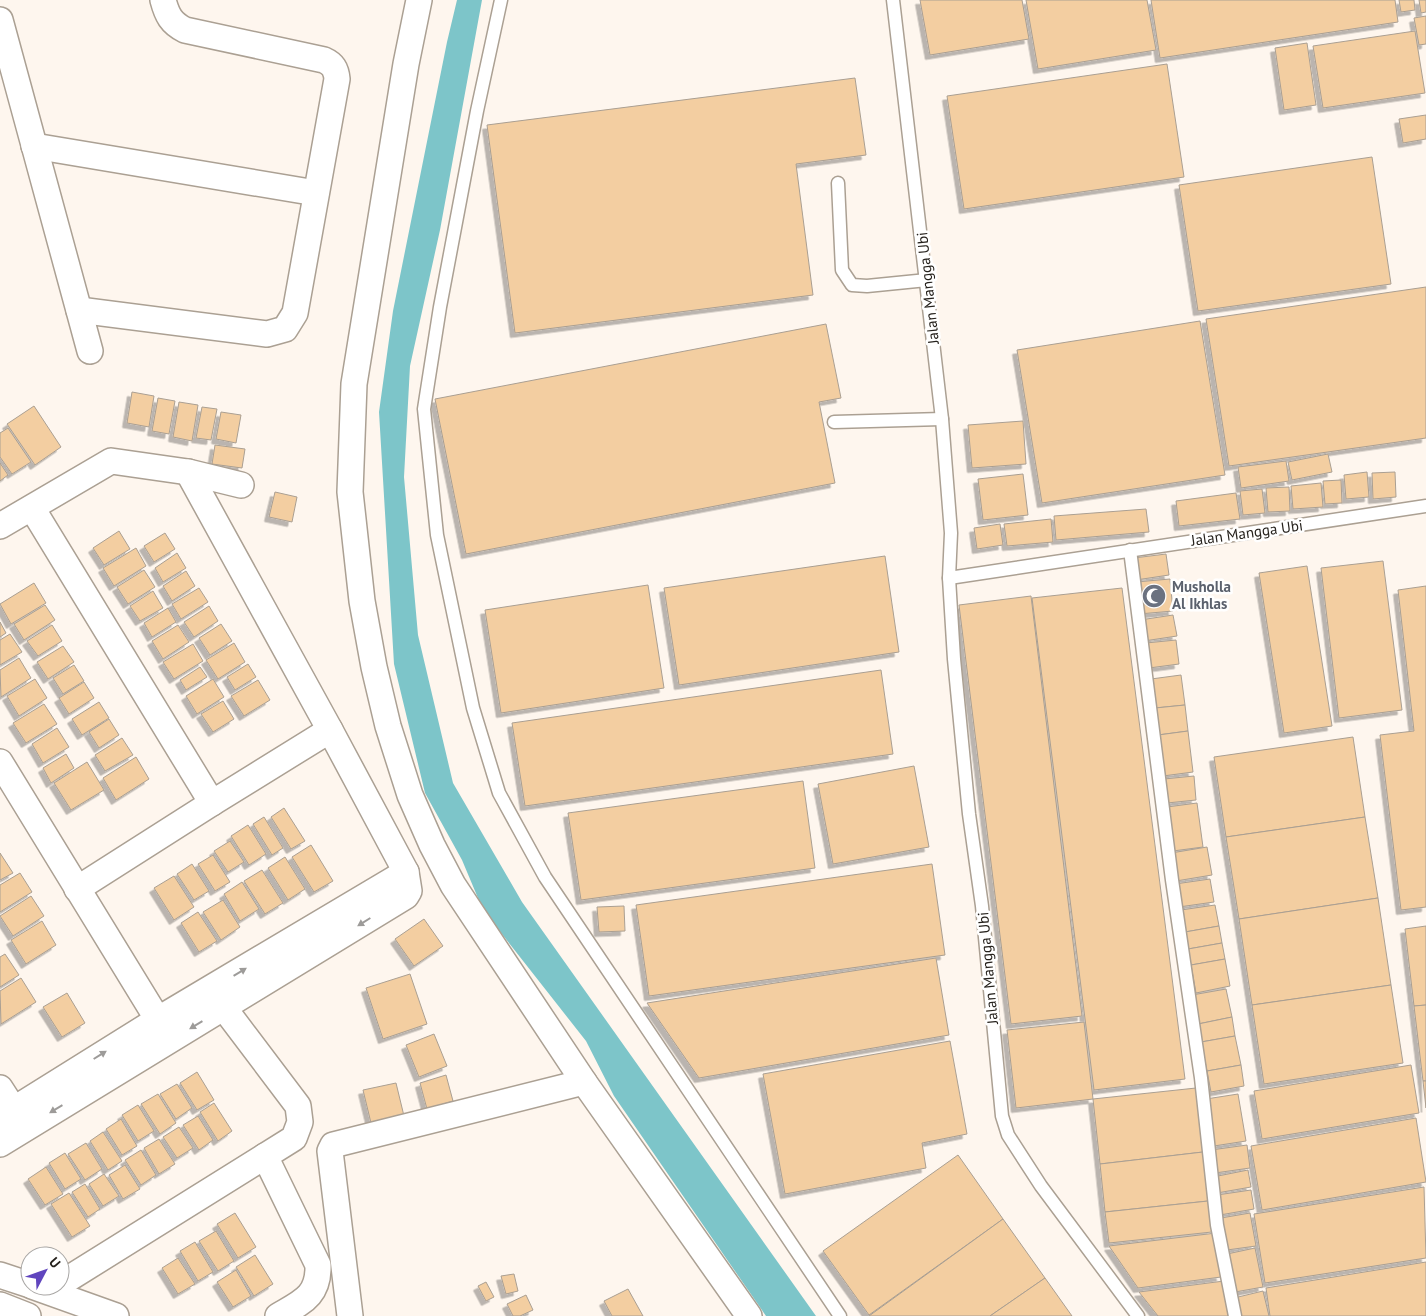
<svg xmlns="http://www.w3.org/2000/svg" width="1426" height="1316" viewBox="0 0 1426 1316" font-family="'PT Sans',sans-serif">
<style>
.water{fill:#7dc5c9}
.building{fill:#f3cea1;stroke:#aa9f92;filter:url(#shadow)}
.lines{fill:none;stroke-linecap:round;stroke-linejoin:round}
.service-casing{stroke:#aba093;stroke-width:15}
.minor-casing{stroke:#aba093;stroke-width:28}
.service{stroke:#fff;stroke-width:12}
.minor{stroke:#fff;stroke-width:25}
.oneway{fill:#9d9b99}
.labels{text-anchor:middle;stroke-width:5;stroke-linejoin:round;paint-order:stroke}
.street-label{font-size:15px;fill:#25211c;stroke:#fff}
.worship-label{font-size:15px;font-weight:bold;fill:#5b616d;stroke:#fff;text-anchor:start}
</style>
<defs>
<filter id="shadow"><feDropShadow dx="-4.5" dy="4.5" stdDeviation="0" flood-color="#0004"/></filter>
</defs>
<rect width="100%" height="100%" fill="#fef6ee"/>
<path class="water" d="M457,0h25l-42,230 -30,136 -6,111 14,158 35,148 69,119 294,414h-50l-152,-220 -28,-55 -103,-131 -21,-50 -37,-67 -31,-129 -15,-252 14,-101 54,-269z"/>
<g class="building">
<path d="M920,0h102l7,39 -99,16z"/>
<path d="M1026,0h121l9,50 -118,19z"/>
<path d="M1151,0h244l3,22 -238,36z"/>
<path d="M1399,0h15l1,10 -14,2z"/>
<path d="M1419,0h7v12l-5,1z"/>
<path d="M1426,16v28l-7,1 -5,-27z"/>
<path d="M1415,31l10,62 -102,15 -10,-62z"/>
<path d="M1307,43l9,62 -32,5 -9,-62z"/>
<path d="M1167,64l17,113 -220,32 -17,-113z"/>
<path d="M855,78l11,77 -70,9 17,131 -298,38 -28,-208z"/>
<path d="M1426,115v24l-23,4 -4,-24z"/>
<path d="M1372,157l19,127 -193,27 -19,-126z"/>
<path d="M1426,287v151l-197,28 -23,-147z"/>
<path d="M1200,321l25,154 -183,28 -25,-153z"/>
<path d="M826,324l15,74 -22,4 16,81 -369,71 -31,-155z"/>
<path d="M132,392l22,4 -5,31 -22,-4z"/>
<path d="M158,398l17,3 -6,33 -17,-3z"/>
<path d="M179,402l19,3 -6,36 -19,-4z"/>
<path d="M34,406l27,41 -26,18 -28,-41z"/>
<path d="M202,407l15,2 -6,31 -15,-2z"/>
<path d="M221,412l20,3 -5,28 -20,-4z"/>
<path d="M1023,421l3,43 -54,4 -4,-43z"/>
<path d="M8,428l23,34 -19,12 -12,-17v-24z"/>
<path d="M215,445l30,4 -3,19 -30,-4z"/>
<path d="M1328,454l4,18 -40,8 -4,-18z"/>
<path d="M1286,461l3,20 -48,7 -3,-21z"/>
<path d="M0,463l8,12 -8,6z"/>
<path d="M1367,472l2,25 -23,2 -2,-24z"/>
<path d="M1395,472l1,25 -23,2 -1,-26z"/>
<path d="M1023,474l5,41 -45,5 -5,-41z"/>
<path d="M1341,480l1,23 -17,1 -2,-23z"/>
<path d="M1321,483l2,24 -30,2 -2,-23z"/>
<path d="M1289,487l1,24 -22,1 -2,-24z"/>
<path d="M1262,489l3,24 -22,2 -3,-24z"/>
<path d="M275,492l22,5 -5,25 -23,-5z"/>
<path d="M1236,493l4,26 -61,7 -3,-25z"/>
<path d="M1146,509l3,23 -93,8 -2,-24z"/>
<path d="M1051,519l2,23 -46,4 -3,-22z"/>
<path d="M1000,524l3,21 -26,4 -3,-21z"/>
<path d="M119,531l11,18 -26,16 -11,-17z"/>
<path d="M165,533l10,16 -21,13 -10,-16z"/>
<path d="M136,548l10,18 -32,20 -11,-18z"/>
<path d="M177,553l9,15 -23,14 -8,-14z"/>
<path d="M1166,554l3,21 -33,5 -2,-22z"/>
<path d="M885,556l14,96 -220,33 -15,-97z"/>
<path d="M1383,561l19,149 -63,8 -18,-150z"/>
<path d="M1307,566l25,160 -48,7 -25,-160z"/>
<path d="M144,570l11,17 -27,17 -11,-17z"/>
<path d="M186,571l9,15 -23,15 -9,-15z"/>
<path d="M1170,579l3,32 -34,3 -3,-32z"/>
<path d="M34,583l12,20 -35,21 -11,-20z"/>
<path d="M648,585l16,103 -163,25 -16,-103z"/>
<path d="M1426,586v321l-25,3 -21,-175 34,-4 -16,-141z"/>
<path d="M199,588l9,14 -27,17 -9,-15z"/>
<path d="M1122,588l63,491 -91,11 -62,-492z"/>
<path d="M153,591l10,17 -23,13 -10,-15z"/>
<path d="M1031,596l51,420 -71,8 -52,-419z"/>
<path d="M45,605l10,15 -31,20 -10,-16z"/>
<path d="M209,606l9,15 -24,16 -10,-15z"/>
<path d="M168,608l8,14 -24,15 -8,-14z"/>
<path d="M1173,615l4,21 -33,5 -4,-21z"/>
<path d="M0,622l6,11 -6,4z"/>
<path d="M221,624l11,17 -22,14 -11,-17z"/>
<path d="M52,625l10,16 -24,15 -11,-15z"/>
<path d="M178,625l11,17 -26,17 -11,-18z"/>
<path d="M10,634l12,18 -22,13v-25z"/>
<path d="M1176,640l3,24 -30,4 -3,-25z"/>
<path d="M234,643l11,19 -27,17 -12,-19z"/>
<path d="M193,644l10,17 -29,18 -11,-17z"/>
<path d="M63,646l11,16 -26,17 -11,-17z"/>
<path d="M19,658l12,20 -30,19 -1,-27z"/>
<path d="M248,664l8,13 -21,13 -8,-13z"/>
<path d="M74,665l10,16 -21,13 -10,-16z"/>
<path d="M200,667l7,10 -21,13 -6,-10z"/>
<path d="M881,670l12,84 -368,52 -13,-83z"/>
<path d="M1181,675l4,30 -30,3 -4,-29z"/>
<path d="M35,679l12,19 -28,18 -12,-20z"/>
<path d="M213,679l11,18 -27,17 -11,-18z"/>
<path d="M258,680l12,20 -26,16 -13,-20z"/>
<path d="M84,682l10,16 -25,16 -10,-16z"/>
<path d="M223,701l11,18 -21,13 -12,-18z"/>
<path d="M99,702l10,16 -27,17 -10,-16z"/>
<path d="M44,704l13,20 -31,19 -13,-20z"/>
<path d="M1185,705l3,26 -30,4 -3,-27z"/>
<path d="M109,719l10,16 -20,13 -10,-16z"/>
<path d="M57,728l12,19 -26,16 -11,-19z"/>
<path d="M1188,731l5,41 -30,4 -5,-41z"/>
<path d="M1353,737l12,80 -139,20 -12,-80z"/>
<path d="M122,738l11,17 -28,16 -10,-16z"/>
<path d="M66,754l8,14 -23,15 -8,-15z"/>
<path d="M136,757l13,22 -33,21 -13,-22z"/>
<path d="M87,762l17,28 -33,20 -17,-27z"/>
<path d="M914,766l15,81 -96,17 -15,-80z"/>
<path d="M1194,776l2,24 -29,3 -3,-24z"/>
<path d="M803,781l12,87 -234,32 -13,-87z"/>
<path d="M1197,803l6,44 -30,4 -6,-44z"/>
<path d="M284,808l21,33 -14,8 -20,-32z"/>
<path d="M264,817l19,31 -11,7 -19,-31z"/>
<path d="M1365,817l13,81 -139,21 -13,-82z"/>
<path d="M248,825l18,29 -17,11 -18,-29z"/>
<path d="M230,841l14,21 -16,10 -14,-21z"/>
<path d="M311,845l22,36 -19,11 -22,-35z"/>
<path d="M1207,847l5,28 -36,6 -5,-28z"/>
<path d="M0,853l13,20 -13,7z"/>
<path d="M213,855l17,27 -15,9 -17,-27z"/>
<path d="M285,857l20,32 -17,11 -20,-32z"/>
<path d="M192,864l17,27 -15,9 -17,-26z"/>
<path d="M932,864l13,91 -296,41 -13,-91z"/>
<path d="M262,870l21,33 -18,11 -21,-33z"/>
<path d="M20,873l12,19 -32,20v-27z"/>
<path d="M174,876l20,31 -20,13 -20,-32z"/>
<path d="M1210,879l4,23 -35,5 -4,-23z"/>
<path d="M242,882l17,27 -19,12 -16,-27z"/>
<path d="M31,896l13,20 -31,20 -13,-20z"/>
<path d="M1378,898l13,87 -139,20 -13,-86z"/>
<path d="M223,900l17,27 -19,13 -18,-28z"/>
<path d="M1215,905l4,21 -34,6 -4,-22z"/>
<path d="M624,906l1,25 -26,1 -2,-25z"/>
<path d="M198,912l19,29 -18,11 -18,-29z"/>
<path d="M424,919l19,27 -29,20 -19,-27z"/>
<path d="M42,921l14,24 -30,19 -15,-24z"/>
<path d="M1219,926l3,17 -34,6 -3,-17z"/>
<path d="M1426,926v79l-12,1 -9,-77z"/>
<path d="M1222,943l3,16 -34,6 -3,-16z"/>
<path d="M5,954l14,21 -19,12v-30z"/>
<path d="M936,958l13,77 -250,43 -52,-75z"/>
<path d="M1225,959l5,27 -34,7 -5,-28z"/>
<path d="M410,974l17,50 -44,15 -17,-51z"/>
<path d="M21,978l15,24 -35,22 -1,-33z"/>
<path d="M1391,985l12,78 -139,21 -12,-79z"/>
<path d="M1226,989l6,28 -34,7 -6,-29z"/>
<path d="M67,993l18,30 -23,14 -19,-30z"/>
<path d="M1426,1005v76h-3l-9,-75z"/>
<path d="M1232,1017l3,19 -34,6 -3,-18z"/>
<path d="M1084,1022l9,77 -77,9 -9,-78z"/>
<path d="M434,1034l13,32 -28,11 -13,-32z"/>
<path d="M1235,1036l6,29 -34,6 -6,-29z"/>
<path d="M950,1041l17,93 -45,9 4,25 -141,26 -22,-120z"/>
<path d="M1241,1065l3,21 -33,6 -4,-21z"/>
<path d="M1411,1065l8,48 -157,26 -8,-48z"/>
<path d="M197,1072l17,28 -17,10 -17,-27z"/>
<path d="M446,1075l7,26 -26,8 -7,-26z"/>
<path d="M1423,1081h3v27z"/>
<path d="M396,1083l8,33 -33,7 -8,-33z"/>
<path d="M177,1084l15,24 -16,11 -16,-25z"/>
<path d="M1196,1088l7,64 -103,12 -7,-65z"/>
<path d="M158,1094l18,29 -16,11 -19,-30z"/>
<path d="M1238,1094l8,47 -32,5 -8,-47z"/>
<path d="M214,1103l18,28 -14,10 -18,-29z"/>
<path d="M138,1105l16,26 -16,10 -16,-26z"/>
<path d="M198,1116l15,24 -14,10 -16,-25z"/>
<path d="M1416,1118l10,64 -164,28 -11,-64z"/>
<path d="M121,1119l16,27 -15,9 -16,-26z"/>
<path d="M179,1127l14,21 -16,10 -14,-21z"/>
<path d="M103,1132l19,29 -14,9 -18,-29z"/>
<path d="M159,1139l16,25 -16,10 -15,-26z"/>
<path d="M86,1143l16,26 -17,11 -17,-26z"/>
<path d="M1247,1145l3,23 -35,5 -4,-23z"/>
<path d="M141,1150l15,25 -15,10 -16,-25z"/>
<path d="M1203,1152l5,49 -103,11 -5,-48z"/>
<path d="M65,1153l16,26 -16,10 -16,-26z"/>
<path d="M958,1155l45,64 -134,96 -46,-64z"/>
<path d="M125,1165l15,24 -17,10 -14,-24z"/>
<path d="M46,1167l17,27 -18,11 -17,-26z"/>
<path d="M1248,1170l3,17 -34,6 -4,-16z"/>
<path d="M104,1174l15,22 -16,10 -14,-22z"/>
<path d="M85,1184l15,25 -12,8 -16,-25z"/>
<path d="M1424,1187l2,71 -161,25 -11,-69z"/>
<path d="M1251,1190l3,19 -34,6 -3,-20z"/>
<path d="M69,1193l21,33 -18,11 -21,-33z"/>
<path d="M1208,1201l4,31 -103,11 -4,-31z"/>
<path d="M235,1213l21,34 -18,11 -21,-34z"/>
<path d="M1250,1213l6,33 -29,4 -6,-32z"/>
<path d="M1003,1219l42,59 -55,38h-121z"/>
<path d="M216,1231l18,30 -16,10 -19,-30z"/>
<path d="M1216,1233l5,44 -83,11 -29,-42z"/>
<path d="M195,1242l18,30 -15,9 -18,-30z"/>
<path d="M1255,1248l8,39 -28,5 -8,-38z"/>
<path d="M255,1255l18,29 -19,12 -18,-29z"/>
<path d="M178,1258l17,26 -17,10 -16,-26z"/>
<path d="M1426,1262v54h-156l-4,-28z"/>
<path d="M236,1270l15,26 -18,11 -16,-25z"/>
<path d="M514,1274l4,17 -12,3 -5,-18z"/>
<path d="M1045,1278l27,38h-82z"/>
<path d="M1224,1281l4,35h-70l-19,-24z"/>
<path d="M486,1282l8,15 -8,4 -8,-15z"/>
<path d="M628,1289l15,27h-31l-8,-15z"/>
<path d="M1263,1291l6,25h-31l-4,-18z"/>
<path d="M526,1295l7,15 -13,6h-7l-6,-12z"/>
</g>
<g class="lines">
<g class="service-casing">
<g id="service">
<path d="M501,0l-24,111 -37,196 -16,102 13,126 36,173 26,85 46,84 295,439"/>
<path d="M893,0l49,419 9,114 -2,45 477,-72"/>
<path d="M838,183l4,87 10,15 15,1 60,-6"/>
<path d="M834,422l108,-3"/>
<path d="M1130,550l42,330 29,198 16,147 18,91"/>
<path d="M949,578l5,81 15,155 13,92 20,210 6,19 33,51 97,130"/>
</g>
</g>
<g class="minor-casing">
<g id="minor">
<path d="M419,0l-13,64 -52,320 -4,108 12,109 12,66 14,59 22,69 22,50 21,40 131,197 165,234"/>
<path d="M0,20l90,331"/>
<path d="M34,146l282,47"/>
<path d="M79,310l188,24 18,-5 10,-16 42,-234c-1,-10 -4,-15 -13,-19l-139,-30c-14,-7 -18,-15 -22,-30"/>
<path d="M32,508l180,295"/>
<path d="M0,526l111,-65 77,11 53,13"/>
<path d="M0,762l166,271"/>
<path d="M77,889l135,-86 118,-73"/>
<path d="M0,1088l22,34"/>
<path d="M0,1118l157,-98 249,-148"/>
<path d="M0,1144l406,-248 3,-5 -3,-19 -76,-142 -142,-258"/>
<path d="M265,1156l53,109c1,31 -16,37 -40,51"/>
<path d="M0,1275l30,10"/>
<path d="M60,1284l234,-146 6,-16 -2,-16 -74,-98 -12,-11"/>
<path d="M32,1286l84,30"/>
<path d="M0,1305l28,11"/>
<path d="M350,1316l-20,-165 3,-6 251,-63"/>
</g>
</g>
<use href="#service" class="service"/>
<use href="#minor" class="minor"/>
</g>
<defs><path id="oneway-solid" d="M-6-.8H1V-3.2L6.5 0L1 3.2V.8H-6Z" transform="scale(1.25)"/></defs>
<g class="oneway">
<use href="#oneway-solid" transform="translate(364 922) rotate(148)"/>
<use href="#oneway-solid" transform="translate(240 972) rotate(-31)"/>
<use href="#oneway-solid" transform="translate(196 1025) rotate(149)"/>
<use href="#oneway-solid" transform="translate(100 1055) rotate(-32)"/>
<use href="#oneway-solid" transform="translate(56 1109) rotate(149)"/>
</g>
<defs>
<g id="mosque-disc" transform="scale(1.25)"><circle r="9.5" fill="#6b7280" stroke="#fff"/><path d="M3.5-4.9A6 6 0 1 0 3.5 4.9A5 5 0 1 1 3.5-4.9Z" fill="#fff"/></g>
</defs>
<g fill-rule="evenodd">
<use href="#mosque-disc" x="1154" y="596"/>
</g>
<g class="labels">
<g class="street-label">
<text transform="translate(928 288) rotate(-96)" y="5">Jalan Mangga Ubi</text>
<text transform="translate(1247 533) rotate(-8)" y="5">Jalan Mangga Ubi</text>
<text transform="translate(988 968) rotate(-95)" y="5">Jalan Mangga Ubi</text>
</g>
<g class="worship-label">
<text x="1172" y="592">Musholla<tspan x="1172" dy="17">Al Ikhlas</tspan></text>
</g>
</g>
<g transform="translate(45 1271) rotate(49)"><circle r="24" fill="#ffffff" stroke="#a8a6a4"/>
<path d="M0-4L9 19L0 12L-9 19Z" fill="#6045be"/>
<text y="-8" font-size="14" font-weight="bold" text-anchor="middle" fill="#25211c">U</text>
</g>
</svg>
